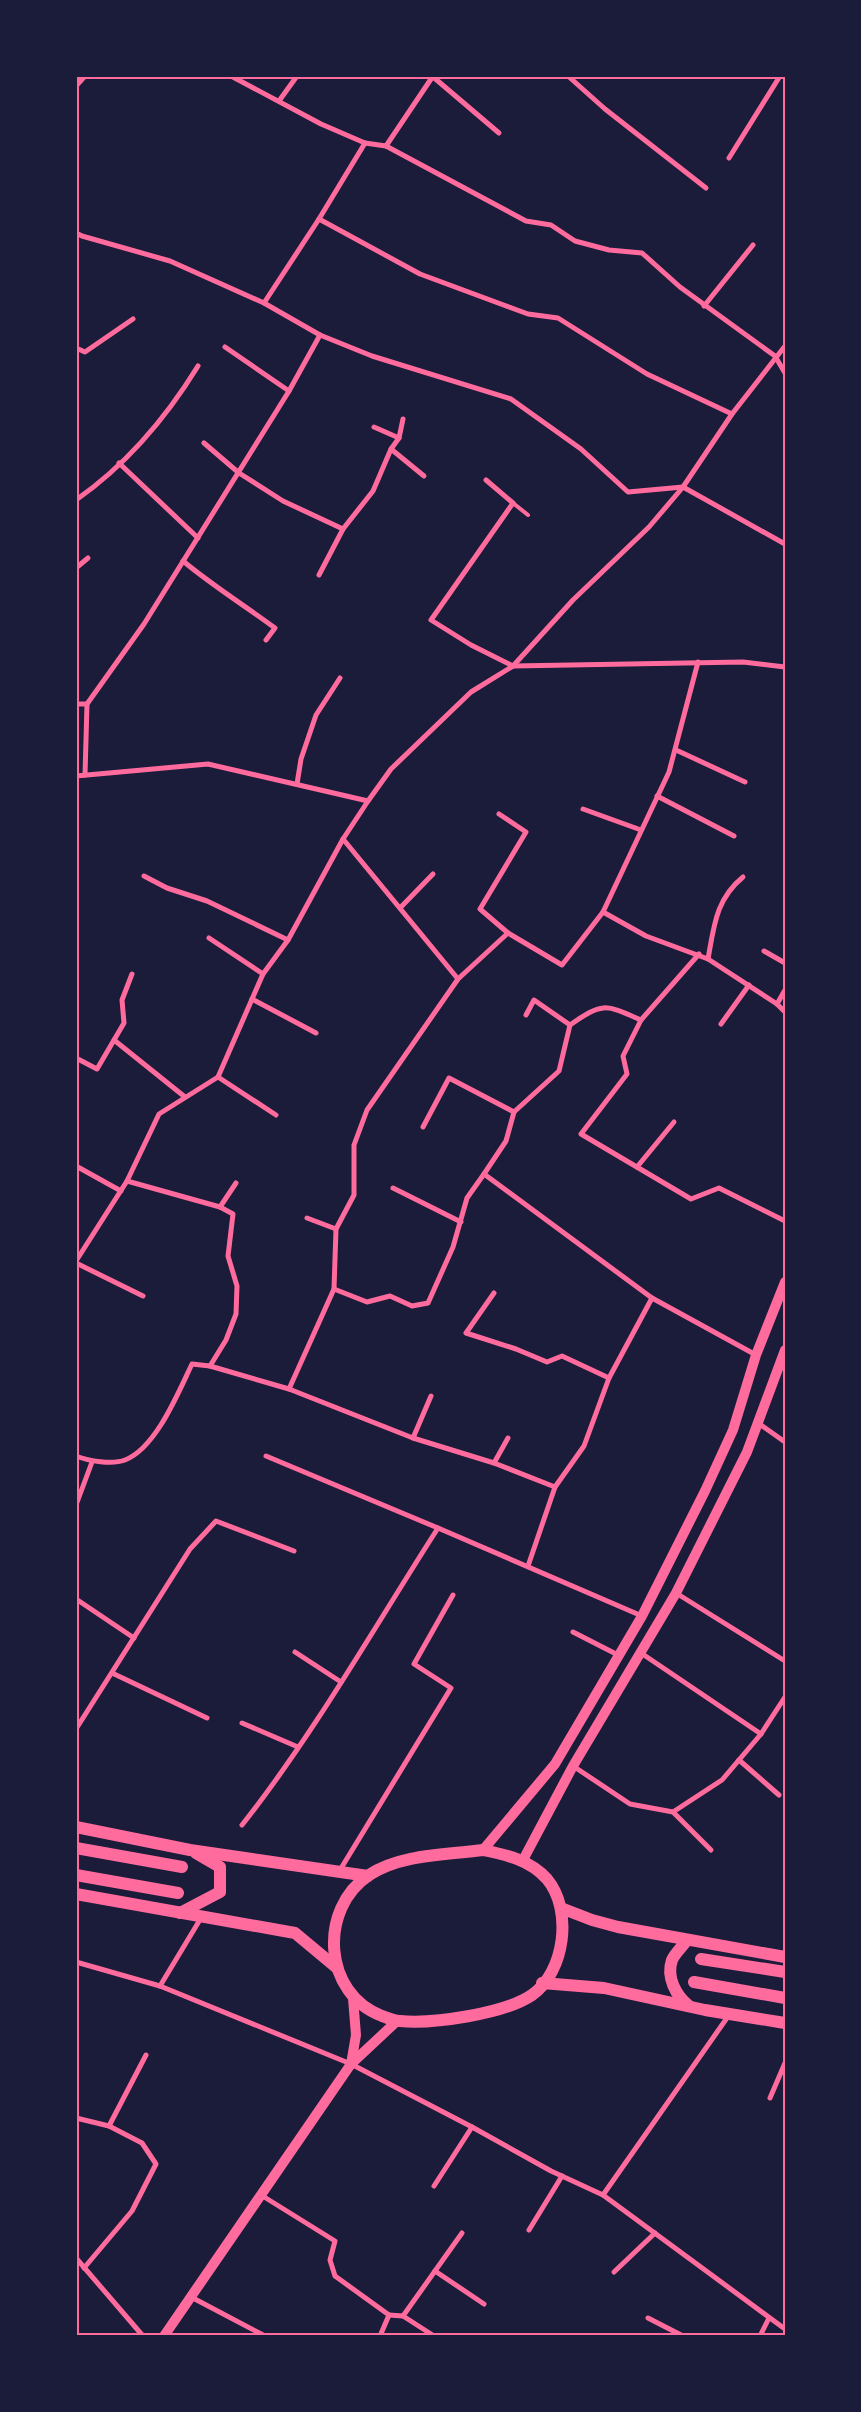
<svg xmlns="http://www.w3.org/2000/svg" width="861" height="2412" viewBox="0 0 861 2412" font-family="'Fira Sans',sans-serif">
<style>
.lines{fill:none;stroke-linecap:round;stroke-linejoin:round}
.service{stroke:#ff6b9d;stroke-width:4}
.minor{stroke:#ff6b9d;stroke-width:5}
.secondary{stroke:#ff6b9d;stroke-width:10}
.primary{stroke:#ff6b9d;stroke-width:12}
.neatline{fill:none;stroke:#ff6b9d;stroke-width:2}
</style>
<rect width="100%" height="100%" fill="#1b1b3a"/>
<g class="lines">
<path class="service" d="M513,503l15,12"/>
<g class="minor">
<path d="M231,76l90,48 44,19 21,3 47,-70"/>
<path d="M432,76l67,57"/>
<path d="M568,76l37,33 101,79"/>
<path d="M76,86l9,-10"/>
<path d="M279,101l18,-25"/>
<path d="M386,146l140,75 25,4 24,16 34,9 33,3 38,34 95,69 10,17"/>
<path d="M729,158l51,-82"/>
<path d="M319,219l101,55 108,40 30,4 89,56 85,40"/>
<path d="M76,233l6,3 88,25 94,42 56,32 52,21 139,43 70,50 47,43 55,-5"/>
<path d="M264,303l55,-84 46,-76"/>
<path d="M704,306l49,-61"/>
<path d="M225,347l64,44"/>
<path d="M76,348l9,4 48,-33"/>
<path d="M374,427l25,11"/>
<path d="M204,443l35,30 44,28 60,28"/>
<path d="M391,449l33,27"/>
<path d="M119,463l79,75"/>
<path d="M486,480l27,23 -82,117 40,25 42,21 230,-4 42,5"/>
<path d="M683,487l102,57"/>
<path d="M76,500c50,-35 90,-82 122,-134"/>
<path d="M183,561c30,25 61,44 92,67l-9,12"/>
<path d="M76,568l12,-10"/>
<path d="M319,575l24,-46 30,-38 18,-42 8,-11 4,-19"/>
<path d="M76,704h11"/>
<path d="M676,750l69,32"/>
<path d="M85,775l2,-71 57,-80 145,-233 31,-56"/>
<path d="M76,776l132,-12 160,37 23,-32 80,-77 42,-26 60,-66 76,-73 34,-40 49,-73 53,-68"/>
<path d="M297,784l4,-25 15,-44 24,-37"/>
<path d="M657,796l77,40"/>
<path d="M583,809l58,21"/>
<path d="M499,814l27,18 -46,77 28,24 54,32 41,-53 66,-140 29,-110"/>
<path d="M343,839l115,140"/>
<path d="M144,876l23,12 40,13 81,39"/>
<path d="M400,908l33,-34"/>
<path d="M603,912l43,24 62,23 69,45 8,8"/>
<path d="M209,938l54,36"/>
<path d="M764,951l21,12"/>
<path d="M699,954l-58,66 -18,36 4,18 -46,60 110,65 28,-11 66,33"/>
<path d="M708,959c6,-33 8,-60 35,-82"/>
<path d="M252,999l64,34"/>
<path d="M777,1004l8,-14"/>
<path d="M526,1015l8,-15 36,25"/>
<path d="M721,1024l28,-39"/>
<path d="M114,1040l71,57"/>
<path d="M76,1058l21,11 27,-46 -2,-23 10,-26"/>
<path d="M218,1077l58,38"/>
<path d="M423,1127l26,-49 65,34"/>
<path d="M76,1166l45,25"/>
<path d="M637,1167l37,-45"/>
<path d="M127,1181l93,26 13,7 -5,42 9,30 -1,28 -10,26 -16,26"/>
<path d="M393,1188l68,34"/>
<path d="M220,1207l16,-24"/>
<path d="M307,1218l29,11"/>
<path d="M76,1261l51,-80 32,-67 59,-37 45,-103 25,-34 55,-101 25,-38"/>
<path d="M76,1263l67,33"/>
<path d="M334,1289l33,13 23,-6 22,10 16,-3 25,-56 14,-49 17,-24"/>
<path d="M494,1293l-28,40 50,16 31,13 15,-6 47,22"/>
<path d="M652,1298l104,57"/>
<path d="M289,1389l45,-100 2,-60 18,-34v-50l13,-35 91,-131 50,-46"/>
<path d="M758,1423l27,19"/>
<path d="M413,1438l18,-42"/>
<path d="M76,1456c13,5 36,9 49,4 31,-12 53,-67 67,-96l18,2 79,23 124,49 81,25 61,24"/>
<path d="M266,1456l172,72"/>
<path d="M494,1463l14,-25"/>
<path d="M76,1505l16,-43"/>
<path d="M528,1566l27,-79 29,-41 25,-68 43,-80 -168,-124 22,-33 8,-29 45,-41 11,-46c33,-23 35,-21 71,-5"/>
<path d="M676,1593l109,68"/>
<path d="M76,1599l58,39"/>
<path d="M573,1632l47,24"/>
<path d="M295,1652l46,30"/>
<path d="M641,1653l120,81"/>
<path d="M112,1673l95,45"/>
<path d="M242,1723l56,24"/>
<path d="M76,1729l114,-180 26,-28 78,30"/>
<path d="M739,1760l40,35"/>
<path d="M573,1766l57,38 43,8 49,-32 39,-46 24,-37"/>
<path d="M673,1812l38,38"/>
<path d="M242,1825c72,-91 133,-199 196,-297l204,88"/>
<path d="M340,1870l111,-182 -37,-24 39,-69"/>
<path d="M76,1962l84,24 191,78 121,63 79,44 52,24 182,134"/>
<path d="M160,1986l41,-68"/>
<path d="M770,2098l15,-35"/>
<path d="M76,2118l33,8 33,17 14,21 -24,47 -48,57"/>
<path d="M109,2126l37,-71"/>
<path d="M434,2186l38,-59"/>
<path d="M261,2195l74,46 -5,19 5,16 54,39 -9,21"/>
<path d="M603,2195l126,-180"/>
<path d="M529,2230l33,-54"/>
<path d="M76,2258l67,78"/>
<path d="M435,2271l49,33"/>
<path d="M614,2272l41,-39"/>
<path d="M191,2297l74,39"/>
<path d="M389,2315l14,1 59,-83"/>
<path d="M403,2316l31,20"/>
<path d="M648,2318l35,18"/>
<path d="M760,2336l9,-18"/>
</g>
<g class="secondary">
<path d="M483,1850l72,-86 87,-148 63,-125 28,-61 23,-75 29,-73"/>
<path d="M523,1860l50,-94 103,-173 71,-141 38,-102"/>
<path d="M351,2064l5,-29 -3,-37"/>
<path d="M164,2336l187,-272 46,-43"/>
</g>
<g class="primary">
<path d="M76,1827l114,23 178,26"/>
<path d="M76,1848l106,19"/>
<path d="M483,1850c24,5 47,10 64,29 26,31 18,93 -15,116 -28,19 -99,29 -132,26 -6,0 -12,-3 -18,-5 -59,-22 -64,-107 -13,-141 32,-21 77,-20 114,-25z"/>
<path d="M76,1875l102,18"/>
<path d="M76,1894l219,39 42,35"/>
<path d="M561,1908l31,12 26,7 167,30"/>
<path d="M180,1913l40,-21v-25l-24,-14"/>
<path d="M687,1940c-4,6 -12,13 -15,20 -6,17 4,36 17,46"/>
<path d="M701,1959l84,13"/>
<path d="M694,1982l91,16"/>
<path d="M542,1983l62,5 101,22 80,13"/>
</g>
</g>
<rect width="861" height="2412" fill="none" stroke="#1b1b3a" stroke-width="155"/>
<rect x="78" y="78" width="706" height="2256" class="neatline"/>
</svg>
